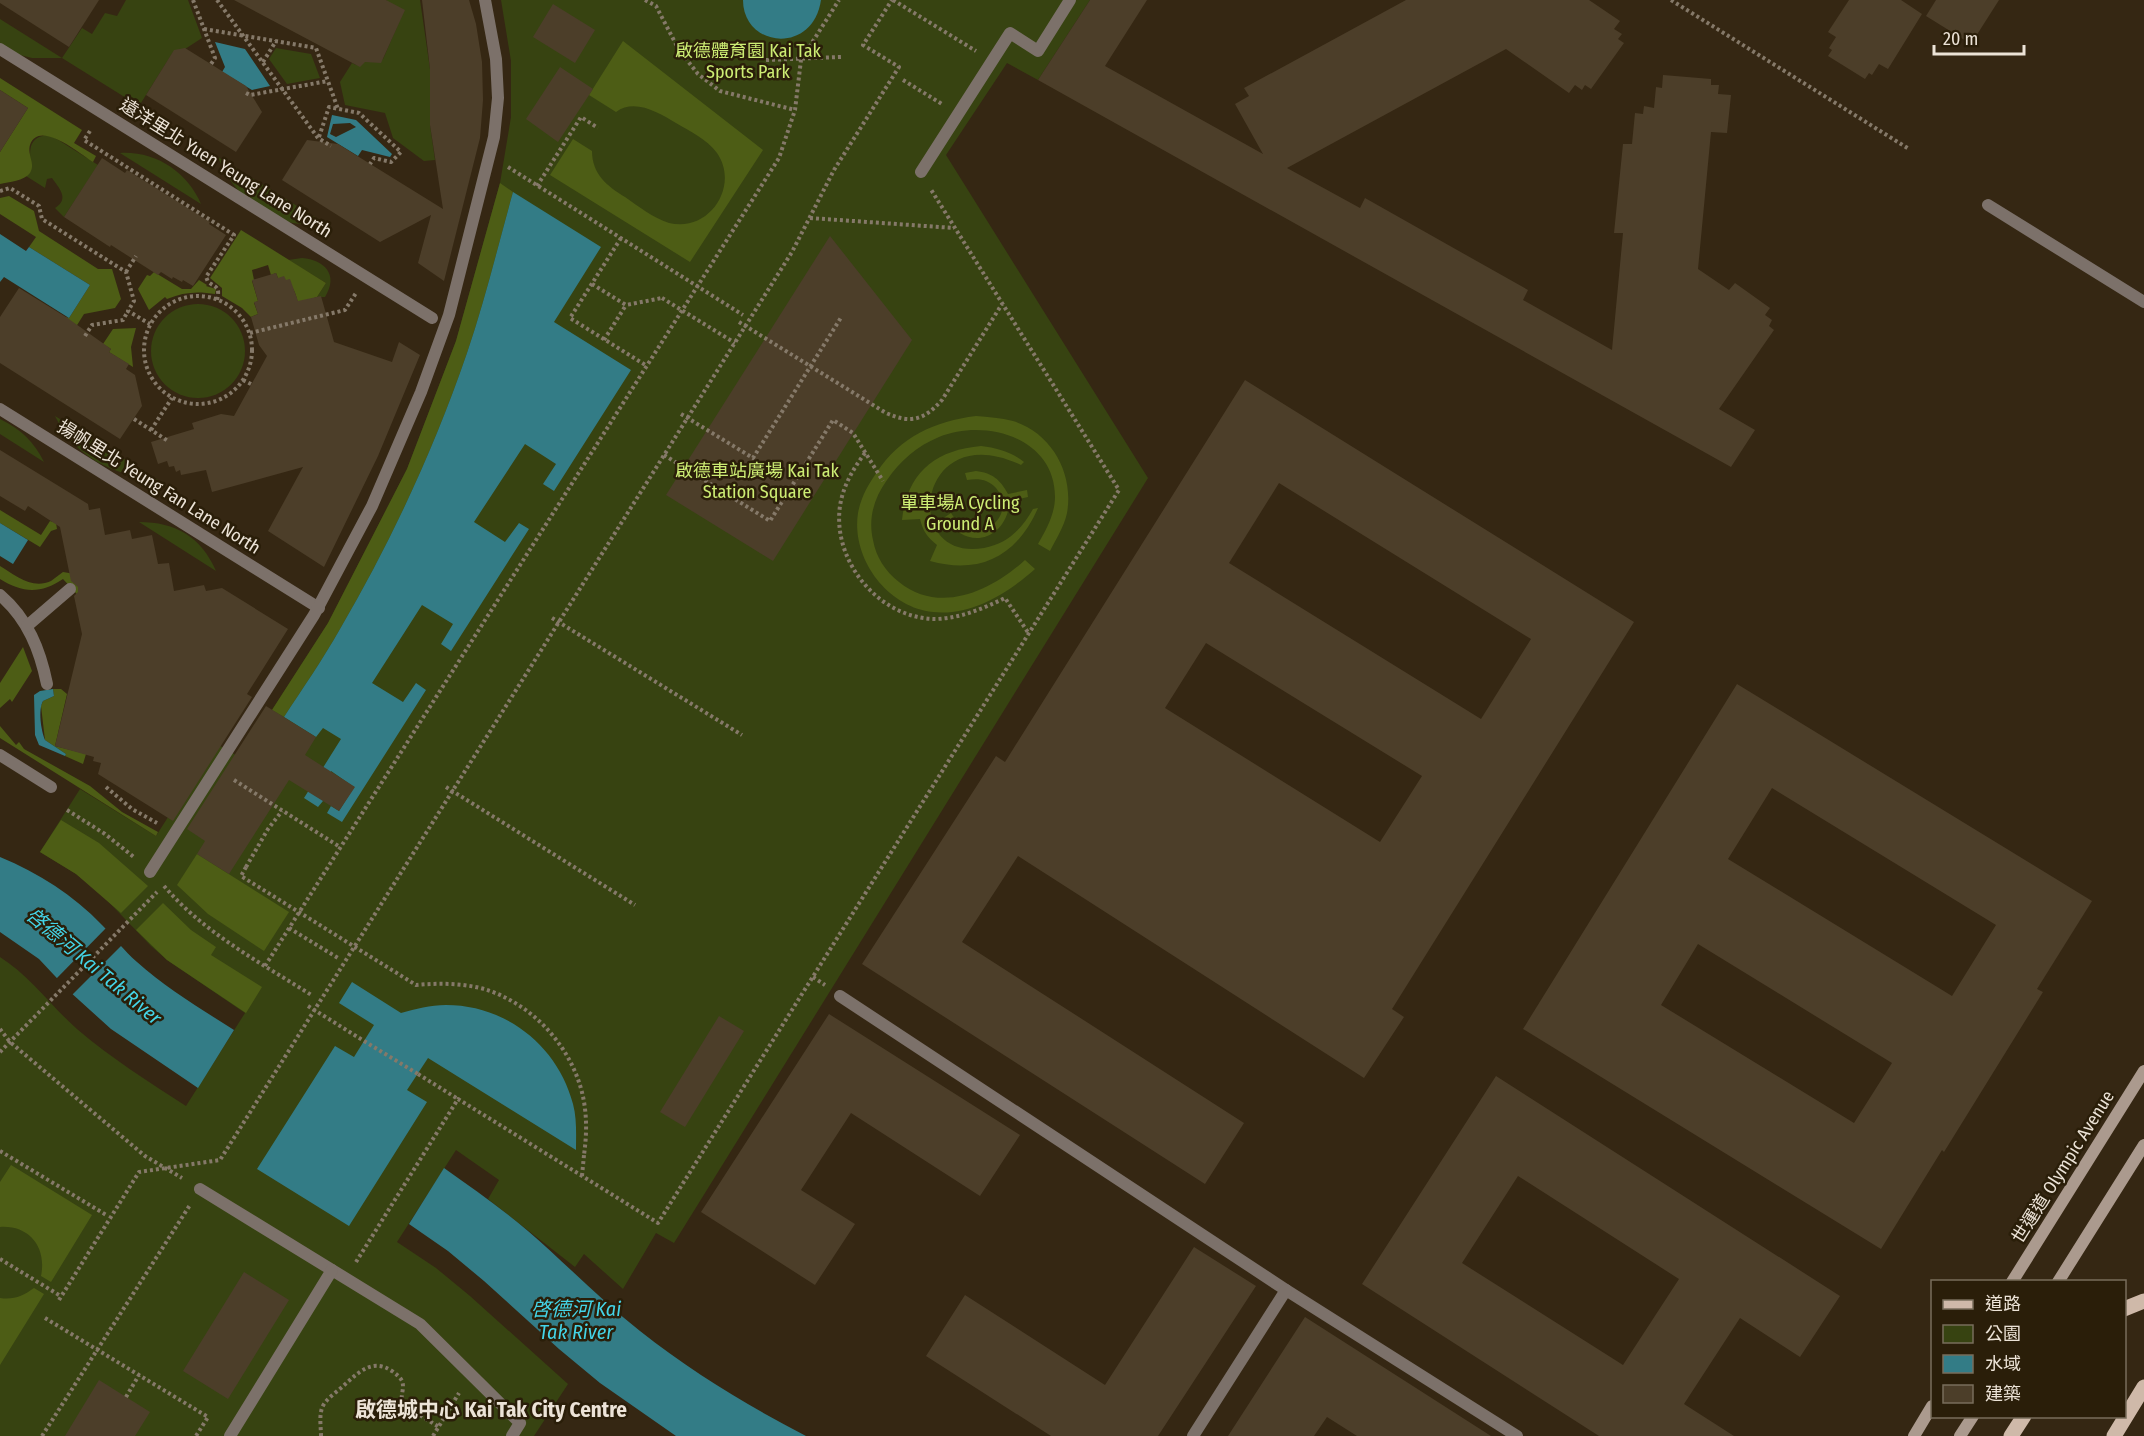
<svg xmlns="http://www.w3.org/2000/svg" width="2144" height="1436" viewBox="0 0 2144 1436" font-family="'Fira Sans Condensed','Noto Sans TC',sans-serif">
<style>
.green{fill:#374311}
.forest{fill:#4d5d15}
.water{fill:#337c86;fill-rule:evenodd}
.pier{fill:#352713}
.building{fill:#4c3e29;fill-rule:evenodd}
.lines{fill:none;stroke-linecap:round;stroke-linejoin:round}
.path{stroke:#857969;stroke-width:4;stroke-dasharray:3 3;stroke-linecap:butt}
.lane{stroke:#7c716a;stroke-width:12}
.street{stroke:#7c716a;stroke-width:12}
.secondary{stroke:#ab9a8e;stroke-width:12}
.primary{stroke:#cfb9a9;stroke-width:15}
.path-bridge{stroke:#857969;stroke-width:4;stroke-dasharray:3 3;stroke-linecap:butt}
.labels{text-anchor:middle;stroke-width:5;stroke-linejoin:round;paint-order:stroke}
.park-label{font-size:18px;fill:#cded74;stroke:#2a1e09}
.street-label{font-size:18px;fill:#ece3d7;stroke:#2a1e09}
.water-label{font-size:20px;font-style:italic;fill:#44d4e7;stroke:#2a1e09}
.quarter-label{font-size:21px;font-weight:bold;fill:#ece3d7;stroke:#2a1e09}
</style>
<rect width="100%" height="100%" fill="#352713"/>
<g class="green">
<path d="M126,0h62l14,38 -20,13 -9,1 -34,54 -77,-48h-30l-20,-5 -12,-7v-27l62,39 20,-30 10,6 13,-21 12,3z"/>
<path d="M387,0h33l10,69v56l5,35 -11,1 -31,-23 -8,-25 -40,-8 -5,-23 12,-19 4,2 10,-7 14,3 3,-2 17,-39 1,-3 -15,-15z"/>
<path d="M501,0h589l-52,80 -31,-17 -61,92 202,323 -474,765 -18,-10 -33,56 -39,-35 -9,13 -87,-68 11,-19 -43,-30 -59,92 39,26 34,28 98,88 -34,52h-534v-479c30,19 50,48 77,72 34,29 72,53 109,77l59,-93 -78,-53 -16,-14 -52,-54 -23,-18 -36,-22 40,-63 76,47 59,-93 26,15 87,-135 79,-154 49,-128 44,-158 11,-66v-56z"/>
<path d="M276,48l35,6 9,24 -33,6 -18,-25z"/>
<path d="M46,135l6,1 46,29 -34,52 -9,-9c15,-9 4,-20 -3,-30l-5,1 -2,9 -19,-12 4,-4c2,-16 -6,-33 16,-37z"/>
<path d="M120,153c36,-2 67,19 81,51z"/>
<path d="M218,157l108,67c-11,1 -22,1 -33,-1 -33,-6 -64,-35 -75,-66z"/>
<path d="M302,258c23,2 37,17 23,39h-8l9,-14 -38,-23z"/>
<circle cx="198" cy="351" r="47"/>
<path d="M55,416l103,64c-46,-6 -82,-21 -103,-64z"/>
<path d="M0,419c21,10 34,23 44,43l-44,-28z"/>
<path d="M139,522c37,0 62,15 77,49z"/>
</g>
<g class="forest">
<path d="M623,41l140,109 -73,112 -140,-87 23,-36 19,12c0,23 15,35 33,46 13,9 28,21 44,26 40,10 71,-37 48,-70 -10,-14 -28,-22 -41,-30 -17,-10 -41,-25 -60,-11l-27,-17z"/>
<path d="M0,78l82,52 -8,13 22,13 -3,6c-13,-8 -54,-43 -63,-17 -3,10 6,19 0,28 -6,8 -21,9 -30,11v-32l28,-44 -28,-18z"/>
<path d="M500,183l13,9c-15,54 -28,108 -46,161 -33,96 -76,189 -127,276 -17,30 -37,59 -56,88l-12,-7 56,-87 79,-154 49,-128z"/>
<path d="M9,196l25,15 5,20 59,38h14l9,30 -6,9 -31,6 -10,16 -8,-13 3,1 21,-33 -61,-38 7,-10 -36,-23v-16z"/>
<path d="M241,230l85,53 -9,14 -19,6c-3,-13 -6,-21 -20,-25l-2,-5 -5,2 -3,-10 -16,5 2,10 -2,1 6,20 -4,2 4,11 -7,3 -9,-9 -20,-12v-8l-12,-10z"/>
<path d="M154,272l28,17h9l8,-9 8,5 -1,1 10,3 -1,5c-17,-3 -32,-2 -48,5l-2,-2 -16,13 -11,-21 9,-14 3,1z"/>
<path d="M136,328l-5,19 2,20 -24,-15 2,-3 -8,-5 10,-15z"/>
<path d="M976,416c12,1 25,2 37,5 39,12 61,53 54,92 -3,14 -11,26 -17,38l-12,-7c8,-14 17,-30 17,-47 0,-59 -69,-79 -116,-60 -22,9 -39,24 -52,43 -13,18 -19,38 -14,60 3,17 12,31 26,42 41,33 92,9 126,-22l10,9c-27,24 -63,47 -102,43 -46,-5 -82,-54 -75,-99 3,-16 10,-28 19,-41 23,-35 58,-51 99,-56z"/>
<path d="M981,446c17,2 30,6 43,16l-3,3c-104,-50 -122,98 -37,83 23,-4 38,-19 49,-39l5,-1c-21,48 -58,67 -108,53l7,-16c-10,-8 -14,-14 -17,-26l-18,1c5,-47 33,-70 79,-74z"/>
<path d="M976,471c16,2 24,8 32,23l19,-4 1,7 -18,4c-4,40 -44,51 -65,16l6,-4c23,40 69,3 45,-25 -8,-9 -18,-10 -29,-8l-2,-7z"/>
<path d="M0,510l41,25 9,-14 6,2 1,6 -6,2 -11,16 -40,-24z"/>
<path d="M0,566c15,9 32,24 51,15 4,-3 8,-6 12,-9l12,2 9,28 -21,-23c-22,15 -41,14 -63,0z"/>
<path d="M23,647l9,24 -20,31 -2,-3 -10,9v-25z"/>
<path d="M53,689h8l6,5 -12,52 31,8 -3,10 -18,-8 1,-2 -21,-14 -4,-34 2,-5 11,-5z"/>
<path d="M0,726l16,19 3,-3 5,7 66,37 32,26 36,20 -2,4 -156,-98z"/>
<path d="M61,820l38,23 49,43 -27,27 -45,-39 -36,-22z"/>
<path d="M197,854l92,58 -25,39 -56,-37 -31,-29z"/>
<path d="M163,903l28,27 25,17 -5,8 51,32 -16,26 -79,-53 -31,-30z"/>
<path d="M11,1165l81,50 -41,67 -10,-6c6,-29 -12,-51 -41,-49v-45z"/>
<path d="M34,1288l10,6 -44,71v-67c14,2 23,-2 34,-10z"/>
</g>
<g class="water">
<path d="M743,0h78c-8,55 -78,48 -78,0z"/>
<path d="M215,42l30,7 25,37 -18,4 -30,-18 3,-5z"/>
<path d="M332,115l24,5 36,34 -2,3 -28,-7 -4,6 -31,-19zM350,123l6,4 -20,10 -6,-3 3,-10z"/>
<path d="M513,192l88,55 -47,75 77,48 -77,121 -11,-7 13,-20 -31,-20 -51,78 31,20 14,-19 10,6 -78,122 -10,-7 12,-20 -31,-19 -50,78 31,19 13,-19 10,7 -84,132 -15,-9 4,-7 8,5 15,-24 -23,-16 -8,30 -5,6 -14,-9 37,-59 -18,-11 -7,9 -32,-20c19,-29 39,-58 56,-88 51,-87 94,-180 127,-276 18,-53 31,-107 46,-161z"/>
<path d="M0,234l26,17 3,-4 61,38 -21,33 -65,-41 -4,5z"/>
<path d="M0,523l28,17 -15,24 -13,-8z"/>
<path d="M53,689l1,7 -11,5c-5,9 -2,29 2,39l21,14 -1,2 -26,-11 -4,-10 -1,-40 6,-4z"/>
<path d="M0,857c39,16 73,38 102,68 12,12 22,26 35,37 29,26 64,47 97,68l-36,58 -87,-59 -42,-38 -30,-32 -39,-27z"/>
<path d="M352,982l49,31c15,-4 29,-8 45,-8 60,0 112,41 127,99 4,15 3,31 3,46l-148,-92 -21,32 20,12 -78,124 -92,-57 78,-123 19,11 20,-32 -35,-22z"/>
<path d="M444,1168c28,20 57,40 84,63 38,33 73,69 112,100 52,41 108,75 166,105h-130l-76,-53 -41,-34 -75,-68 -36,-30 -39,-27z"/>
</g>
<path class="pier" d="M108,926l15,18 -52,52 -15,-17z"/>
<g class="building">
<path d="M0,0h99l-30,47 -69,-44z"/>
<path d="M234,0h152l19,10 -24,53 -16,-1 -5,5z"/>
<path d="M422,0h47l7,24 6,38 1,38 -3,38 -36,143 -26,-18 13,-48 -51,27 -98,-62 25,-40 31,4 105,65 -13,-84v-56z"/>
<path d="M1090,0h57l-42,66 158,88 -28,-50 14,-8 -5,-8 162,-88h183l31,21 -6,8 8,5 -4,5 6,4 -33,46 -6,-4 -3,5 -7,-5 -6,8 -63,-44 -219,119 73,40 5,-10 163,92 -5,10 89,50 11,-117h-9l9,-89h9l3,-31 8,1 1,-8 10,2 2,-21 6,1 1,-13 48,4v6h8l-1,9 13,1 -4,38 -16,-1 -13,137 31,21 6,-7 35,25 -5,7 7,5 -3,6 5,4 -55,79 36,21 -24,37 -693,-387z"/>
<path d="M1849,0h52l21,14 -34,55 -9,-5 -7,11 -3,-2 -4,6 -37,-23 4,-6 -3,-2 7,-11 -8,-5z"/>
<path d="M1936,0h63l-28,44 -45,-28z"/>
<path d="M553,4l42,26 -20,33 -42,-26z"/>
<path d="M185,48l61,38 16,26 -26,40 -90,-57 28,-45z"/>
<path d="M560,67l33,22 -35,53 -32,-23z"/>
<path d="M0,90l28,18 -28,44z"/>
<path d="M102,158l23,15 2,-3 83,52 -1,2 17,11 -33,51 -10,-6 -1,2 -9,-5 -1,2 -11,-7 -3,3 -47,-30 -1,2 -46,-30z"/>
<path d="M830,236l82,104 -139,221 -107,-66z"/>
<path d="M276,273l2,5 6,-2 2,4 4,-1 8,22 23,-5 13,46 58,20 7,-20 21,13 -42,101 -54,111 -56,-36 35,-64 -91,25 -6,-22 -25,5 -1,-5 -4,2 -2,-6 -5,1 -2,-6 -9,3 -7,-22 43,-13 -2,-6 29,-9 13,2 33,-60 -8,-11 -8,-28 7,-3 -4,-12 4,-1 -6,-21z"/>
<path d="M19,288l47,29 45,32 -2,3 20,12 -3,5 9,6 7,31 -22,33 -120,-76v-46z"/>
<path d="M1245,380l389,242 -242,387 12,8 -40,61 -346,-222 -56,86 282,181 -39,61 -343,-220 134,-208 9,6zM1279,483l252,156 -50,80 -252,-156zM1206,643l216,133 -42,66 -215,-134z"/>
<path d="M0,450l88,54 1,6 11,-2 5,27 25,-5 2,9 20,-4 6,29 11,-1 5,28 30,-6 2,6 16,-3 66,41 -41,65 5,3 -79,124 -75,-47 3,-11 -8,-2 1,-4 -39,-11 27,-112 -8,-38 4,-4v-5l-7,-6 -11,-54 -32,-21 -3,5 -25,-15z"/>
<path d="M1737,684l355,217 -55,88 6,3 -99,160 -2,-2 -61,99 -358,-220zM1772,788l224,137 -44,71 -224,-137zM1698,944l194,119 -38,60 -193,-118z"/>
<path d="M266,706l50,31 -11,18 50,32 -16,24 -50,-31 -60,94 -32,-20 8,-13 -18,-12z"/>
<path d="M829,1014l191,121 -40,61 -129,-83 -50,77 54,34 -40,61 -114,-73z"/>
<path d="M719,1016l25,15 -59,96 -25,-15z"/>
<path d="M1496,1076l344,220 -40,61 -60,-39 -56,86 50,32h-135l-237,-152zM1518,1176l161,103 -56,86 -161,-102z"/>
<path d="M1194,1247l62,39 -98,150h-107l-125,-80 39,-61 140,90z"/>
<path d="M244,1272l45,28 -61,99 -45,-28z"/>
<path d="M1305,1317l186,119h-134l-30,-19 -13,19h-86z"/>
<path d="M99,1380l51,32 -15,24h-70z"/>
</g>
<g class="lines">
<g class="path">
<path d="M193,0l22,58 -4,6"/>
<path d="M217,0l101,138 13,8"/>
<path d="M645,0l11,6 23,44 19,24 22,17 75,19"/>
<path d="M893,0l83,51"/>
<path d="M1671,0l238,149"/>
<path d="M204,29l112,19 22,61"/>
<path d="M766,60l75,-3"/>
<path d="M263,62l13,-21"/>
<path d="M903,80l39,24"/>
<path d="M246,93l4,2 78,-14"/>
<path d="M90,131l-6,9 150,95 -28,42 2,5c9,6 12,5 9,18"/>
<path d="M319,137l10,-30 30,6 42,39 -10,10 -17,-4 -4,6"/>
<path d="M508,167l235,148"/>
<path d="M537,186l44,-69 17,11"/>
<path d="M0,191l10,-3 29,18 3,13 84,53 8,29 -6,10 22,13"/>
<path d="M810,218l144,10"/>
<path d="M621,238l-51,80 77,48"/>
<path d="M126,272l10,-16"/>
<path d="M592,284l34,21 36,-7"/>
<circle cx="198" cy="350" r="54"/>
<path d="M739,322l147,91c25,11 38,7 56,-13l60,-96"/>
<path d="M250,333l95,-23 11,-17"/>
<path d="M85,336l7,-11 31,-5 5,-9"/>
<path d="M604,340l22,-35"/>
<path d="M243,380l8,4"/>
<path d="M681,414l72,44 89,-142"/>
<path d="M134,419l34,22"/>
<path d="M151,430l21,-32"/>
<path d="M865,453c-12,16 -22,33 -25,53 -8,55 39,113 96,113 25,-1 46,-10 69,-21l24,36"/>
<path d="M552,618l190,117"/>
<path d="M234,780l106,67"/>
<path d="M106,787l26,22 25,14"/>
<path d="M446,787l189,118"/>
<path d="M67,810l38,24 30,24"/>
<path d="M246,867l22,-38 14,-18"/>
<path d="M164,886c40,47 97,77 149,110"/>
<path d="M289,928l49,30"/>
<path d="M265,966l514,-808 16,-48 6,-50 38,-60"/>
<path d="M813,977l12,8"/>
<path d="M308,1006l56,35"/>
<path d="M0,1029l10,13 135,114 37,22"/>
<path d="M0,1052l157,-160"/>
<path d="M418,1074l40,25"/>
<path d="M0,1151l108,65"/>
<path d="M582,1176l2,-21"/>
<path d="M0,1259l59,36"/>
<path d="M356,1262l102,-163 200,124 461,-733 -189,-302"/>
<path d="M45,1318l163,99 -12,19"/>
<path d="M126,1397l13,-22"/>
<path d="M42,1436l148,-231"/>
<path d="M321,1436c0,-9 -2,-19 1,-28 3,-8 12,-14 19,-20 16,-14 30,-31 51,-17 4,3 8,6 10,10 3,7 -2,15 0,23l37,23"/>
<path d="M433,1436l26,-43"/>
</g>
<g class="lane">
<path d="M0,595c28,24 40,55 47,89"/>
<path d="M27,626l43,-37"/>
<path d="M0,755l51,32"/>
<path d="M840,996l446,294 231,146"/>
<path d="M1193,1436l93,-146"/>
</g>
<g class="street">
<path d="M0,49l432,269"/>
<path d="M921,172l89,-139 28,18 32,-51"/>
<path d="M1988,205l156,97"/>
<path d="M0,409l319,199"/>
<path d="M150,872l164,-257 58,-109 49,-114 28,-77 45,-178 4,-39 -2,-39 -11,-59"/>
<path d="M200,1189l220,135 100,99 -8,13"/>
<path d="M230,1436l102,-166"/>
</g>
<g class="secondary">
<path d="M2012,1282l132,-211"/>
<path d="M2058,1282l86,-137"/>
<path d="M1914,1436l18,-30"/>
<path d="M1960,1436l13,-20"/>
</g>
<g class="primary">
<path d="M2124,1309l20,-8"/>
<path d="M2011,1436l13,-20"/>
<path d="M2114,1436l30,-49"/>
</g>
<g class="path-bridge">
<path d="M662,298l73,45"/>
<path d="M664,455l106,66 63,-101 20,13 30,48"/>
<path d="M246,867l-5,9 175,109c23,-2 46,-2 68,4 53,16 95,66 101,120 2,16 1,31 -1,46"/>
<path d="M364,1041l54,33"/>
<path d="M59,1300l80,-128 81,-12 572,-908 42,-82 65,-103 -36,-22 29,-45"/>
</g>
</g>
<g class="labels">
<g class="park-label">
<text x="748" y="57">啟德體育園 Kai Tak<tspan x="748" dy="21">Sports Park</tspan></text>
<text x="757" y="477">啟德車站廣場 Kai Tak<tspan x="757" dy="21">Station Square</tspan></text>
<text x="960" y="509">單車場A Cycling<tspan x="960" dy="21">Ground A</tspan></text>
</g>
<g class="street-label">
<text transform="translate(226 168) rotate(32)" y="6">遠洋里北 Yuen Yeung Lane North</text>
<text transform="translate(159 487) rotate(32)" y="6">揚帆里北 Yeung Fan Lane North</text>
<text transform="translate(2063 1167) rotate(-58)" y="6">世運道 Olympic Avenue</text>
</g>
<g class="water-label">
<text transform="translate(94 966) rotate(40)" y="7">啓德河 Kai Tak River</text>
<text x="576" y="1316">啓德河 Kai<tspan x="576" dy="23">Tak River</tspan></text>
</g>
<g class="quarter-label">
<text x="491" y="1417">啟德城中心 Kai Tak City Centre</text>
</g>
</g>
<rect x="1931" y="1280" width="195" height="138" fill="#2a1e09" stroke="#786d5b" stroke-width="1.5"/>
<rect x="1943" y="1300" width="30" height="9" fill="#cfb9a9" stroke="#786d5b" stroke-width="1.5"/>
<text x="1985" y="1310" font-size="18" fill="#ece3d7">道路</text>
<rect x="1943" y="1325" width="30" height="18" fill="#374311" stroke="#786d5b" stroke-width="1.5"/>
<text x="1985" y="1340" font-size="18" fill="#ece3d7">公園</text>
<rect x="1943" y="1355" width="30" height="18" fill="#337c86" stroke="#786d5b" stroke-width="1.5"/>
<text x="1985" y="1370" font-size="18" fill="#ece3d7">水域</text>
<rect x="1943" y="1385" width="30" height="18" fill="#4c3e29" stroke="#786d5b" stroke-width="1.5"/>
<text x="1985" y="1400" font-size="18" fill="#ece3d7">建築</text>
<path d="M1934 45v9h90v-9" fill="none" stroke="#ece3d7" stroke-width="3"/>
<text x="1943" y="45" font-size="18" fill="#ece3d7" stroke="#2a1e09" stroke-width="4.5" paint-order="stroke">20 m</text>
</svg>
